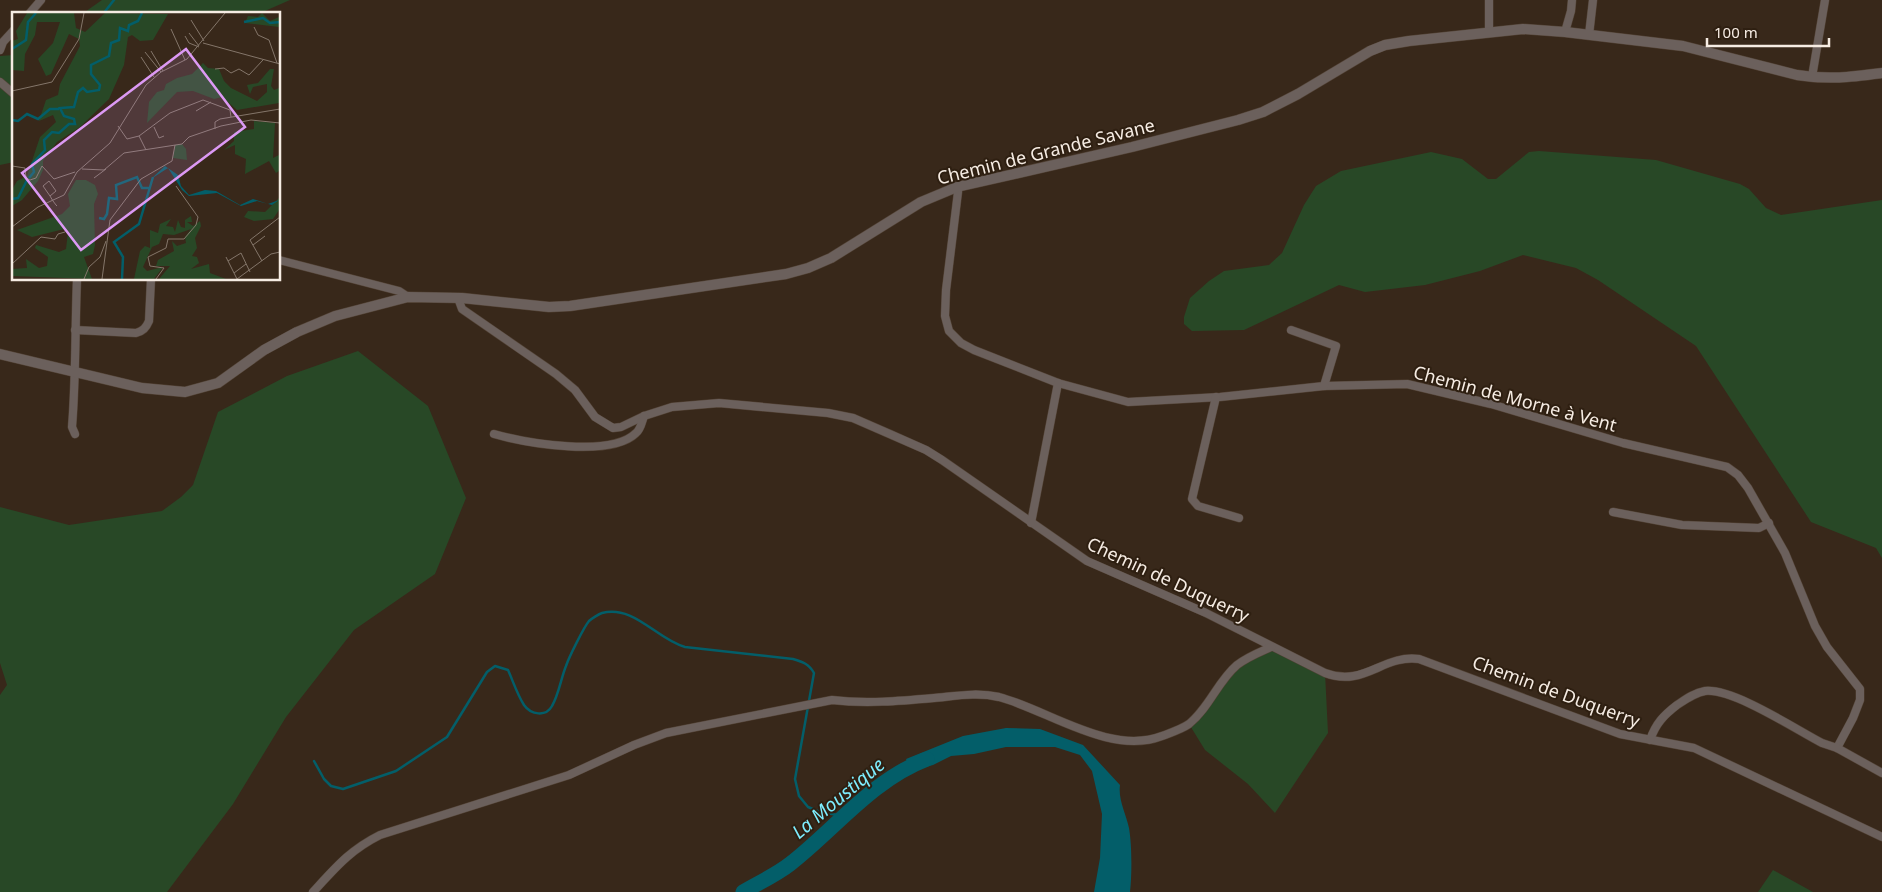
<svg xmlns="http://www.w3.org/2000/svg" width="1882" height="892" viewBox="0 0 1882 892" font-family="'Noto Sans',sans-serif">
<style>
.green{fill:#284826}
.water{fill:#035e69}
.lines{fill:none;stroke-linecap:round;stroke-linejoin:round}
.stream{stroke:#035e69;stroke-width:2.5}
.river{stroke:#035e69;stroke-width:15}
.minor-casing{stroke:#534336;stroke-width:9}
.tertiary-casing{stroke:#534336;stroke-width:11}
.minor{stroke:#6b605c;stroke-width:8}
.tertiary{stroke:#6b605c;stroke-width:10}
.labels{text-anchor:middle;stroke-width:4;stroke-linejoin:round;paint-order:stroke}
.street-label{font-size:18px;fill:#f6ece3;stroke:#2e1f11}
.water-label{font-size:19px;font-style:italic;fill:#7eeeff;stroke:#2e1f11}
.inset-river{fill:none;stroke:#035e69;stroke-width:2.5}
.inset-road{fill:none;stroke:#84766a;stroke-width:1}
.view{fill:#dc99f4;fill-opacity:0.15;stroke:#dc99f4;stroke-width:2.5}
.inset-edge{fill:none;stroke:#f6ece3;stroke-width:2.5}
</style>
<rect width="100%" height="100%" fill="#38281a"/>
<g class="green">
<path d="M102,0h188l-32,14h-176z"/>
<path d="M14,55v107l-14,3v-109z"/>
<path d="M1539,151l117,9 84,24 9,5 17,19 15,7 101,-15v358l-6,-10 -65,-26 -115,-176 -98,-66 -22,-12 -53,-13 -43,16 -55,14 -60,7 -26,-7 -95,45 -52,1 -8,-7v-7l6,-19 19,-17 15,-10 45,-6 13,-12 22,-48 12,-19 25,-15 90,-19 31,7 26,20h8l33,-27z"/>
<path d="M358,351l70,55 38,92 -31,76 -81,56 -68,87 -53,87 -66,88h-167v-197l7,-10 -7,-22v-156l69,18 93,-14 19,-14 12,-12 25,-73 69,-36z"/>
<path d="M1271,647l54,26 3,60 -53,80 -27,-29 -43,-34 -16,-26 48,-59z"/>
<path d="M1773,870l40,22h-55z"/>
</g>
<path class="water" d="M1006,728l34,1 43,16 37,40c-2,15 6,29 9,43 3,17 3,47 1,64h-36l6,-34 2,-44 -10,-43 -12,-16 -25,-8h-49l-32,7 -23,2 -18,9 -22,6 -5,-12 57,-23z"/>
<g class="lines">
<g class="stream">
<path d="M103,14l11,-14"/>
<path d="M13,83h1"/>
<path d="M314,761l10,18 7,7 12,3 53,-18 51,-34 40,-65 8,-6 13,4c5,11 9,24 16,35 7,10 22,12 28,1 7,-12 9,-28 14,-40 3,-9 18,-39 23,-45 2,-2 10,-7 13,-8 33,-8 54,26 83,34l108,12c10,3 16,5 21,14l-19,106 4,17 9,11 12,5 24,4"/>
</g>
<path class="river" d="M743,892c15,-9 33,-17 47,-28 45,-35 82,-84 137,-105"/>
<g class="minor-casing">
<g id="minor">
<path d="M29,14l12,-14"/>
<path d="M1489,32v-32"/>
<path d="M1565,32l6,-21 1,-11"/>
<path d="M1589,35l4,-35"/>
<path d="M0,50l3,-8 11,-12"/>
<path d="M1812,77l13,-77"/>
<path d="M0,82l14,12"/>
<path d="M957,187l1,5 -12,98 -1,26 4,15 12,12 13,7 84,33 70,19 92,-5 104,-11 83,-2 84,20 132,39 104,24 11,8 10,13 37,65 30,73 12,21 33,42v11l-7,18 -16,30"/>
<path d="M279,260l120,31 9,6"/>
<path d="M458,298l4,11 94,65 19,16 20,27 18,11 8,-1 23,-11 28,-9 47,-4 109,10 25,5 39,17 34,15 16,10 145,101 119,52 119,60c39,15 58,-19 94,-14l201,75 74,14 188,89"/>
<path d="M75,330l61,3c7,-2 10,-5 13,-12l2,-42"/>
<path d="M1291,330l45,16 -12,40"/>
<path d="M1216,397l-24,102 6,7 41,12"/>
<path d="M75,434l-3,-7c4,-49 3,-99 5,-148"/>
<path d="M494,434c32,9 117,24 142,-1 5,-4 6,-12 8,-17"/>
<path d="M1613,512l69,13 77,3 10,-5"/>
<path d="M1031,523l27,-140"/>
<path d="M1650,740c6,-17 14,-25 27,-35 9,-6 17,-12 28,-14 28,-3 90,38 117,52l15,5 45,25"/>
<path d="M313,892c23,-25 37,-42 67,-57l189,-60 65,-30 32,-12 166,-33c34,4 68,1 102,-2 22,-2 43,-6 65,-1 49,13 111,59 163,39 8,-3 20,-7 27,-12 20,-16 29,-43 48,-59 10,-8 23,-13 34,-18"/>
</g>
</g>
<g class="tertiary-casing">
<path id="tertiary" d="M0,354l142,34 43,4 33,-9 46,-33 33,-18 38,-16 73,-19 54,1 87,9 21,-1 216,-32 22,-6 23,-10 90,-56 36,-15 175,-40 106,-27 25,-8 35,-18 72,-43 15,-6 24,-4 114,-12 42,3 118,14 114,29c32,5 54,2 85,-2"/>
</g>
<use href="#minor" class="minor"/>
<use href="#tertiary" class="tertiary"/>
</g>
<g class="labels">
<g class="street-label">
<text transform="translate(1046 152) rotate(-14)" y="6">Chemin de Grande Savane</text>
<text transform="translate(1515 399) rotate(15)" y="6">Chemin de Morne à Vent</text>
<text transform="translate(1168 580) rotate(25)" y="6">Chemin de Duquerry</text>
<text transform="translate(1556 692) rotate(20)" y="6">Chemin de Duquerry</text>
</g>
<g class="water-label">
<text transform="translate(838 798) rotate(-40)" y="7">La Moustique</text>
</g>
</g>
<g transform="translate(12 12)">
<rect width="268" height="268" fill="#38281a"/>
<path d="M15,1h47l2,15 9,4 20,-19 63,1 -15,26 -13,1 -8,-6 -4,2 -4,28 -15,34 -29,28 -23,15 -14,19v9l-5,11 -16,19 -10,6v-16l5,-9 10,-5 13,-39 16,-15 -3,-7 -14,6 7,-21 12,-5 2,-11 20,-38 -1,-7 -10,-5 -18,40 -5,2 -8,-17 15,-16 7,-21h-23l-2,13 -10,19 -1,17 -12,-1v-29l6,-2 -2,-8zM250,1l8,8 9,-4v10l-34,-4 3,-7 10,1zM191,51l5,5 11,1 5,12 7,7 26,13 10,-9v-8l-14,3 -3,7 -3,-9 11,-2 12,-14h4l-3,17 3,4 5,-2v15l-42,7 -15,-13 -8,2 -21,-8 -16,1 -30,31 2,-21 8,-10 7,-2 2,-6 11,-6 15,-4zM242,109l21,2 -2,35 6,-3v16l-3,2 -7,-12 -24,13 1,-15 -11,-5v-9l-11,5 10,-9v-9l20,-3zM170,132l4,5 1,11 -14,-2 2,-13zM64,168h10l9,5 3,9 -4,10 1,41 -2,9 -9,3 8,22 -80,-3v-7l15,-1 -1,-9 13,9 8,-2 1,-9 -13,-9 1,-3 23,7 7,-3 2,-17 -4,-3 -32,8 -15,-7 45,-16 8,-8 -2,-12zM267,186v12l-6,9 -19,2 -10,-4 4,-6 17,1zM179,204l1,6h-5l6,4 7,-5 1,5 -6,12 2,10 -5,8 5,1 2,6 -8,6 18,-5 1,9 16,6h-67l11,-13h-14l2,-6 16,-9 -2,-10 5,5 9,-3 -1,-6 6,-8 -17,6 -11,-1 -4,10 -7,3 -9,20 4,4 16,-4 -9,12h-20l6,-28 5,-5 5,2v-18l8,3 2,-9 11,-5 -5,7 7,1 2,5 3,-12 3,7 4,1v-8z" fill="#284826"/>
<path d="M153,154l13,9 3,11 8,9 16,-5 11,1 24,14 13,-6 15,5 11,-4 -7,5 -15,-4 -16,5 -24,-13 -28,3 -7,-6 -14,-22 -17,11z" fill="#035e69"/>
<path class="inset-river" d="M232,10l19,-4 7,5 10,-1M0,37l14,-9 2,-18 8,-9M0,108l6,1 9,-7 11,5 12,-10h9M17,166l5,-6 -2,-8 13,-14 -1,-10 8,-8 7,1 10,-9h6l-1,-5 -10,-3 -4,-8 14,-1 4,-15 5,-4 4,4 12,-2 1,-5 -9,-11v-9l18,-9 2,-13 8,-3 1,-12 8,3 1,-6 9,-4 4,-8M0,187l6,-1 9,-18M87,206l5,1 3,-5 2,-16 8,1 -1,-14 21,-8 5,11h7M110,267l1,-22 -9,-15 25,-18 14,-47"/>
<path class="inset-road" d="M179,8l13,21M242,15l4,8 11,5 8,23M159,17l14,31M177,21l10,13M173,24l4,7 10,4M191,31l77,21M139,39l12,20M133,40l16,20M129,45l13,20M203,57l9,-1 7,5 8,-4 10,6 14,-15M0,79l40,-9 27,-43 5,-26M184,99l15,-9M106,114l9,13 12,-3 31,-23 33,-13 27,10 1,7M142,115l5,11 5,-2M203,117v-7l5,-3 60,-10M127,124l7,14M0,154l13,2 1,10 4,2 6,-2 6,-12 12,13 21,-7M70,157l22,1 20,-17 58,-9 7,-7 32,-11 30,-6 29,3M82,166l12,-9M38,184l6,-5 -7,-10 -6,5 7,10 3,5 3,4 1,1M0,215l26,-20 26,-12 13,-23 33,-29 36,-58 15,-13 26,-13 38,-46M241,233l12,-9M214,245l11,22 34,-25 9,-2M216,249l13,-8 9,19M250,249l-12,-21 30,-23M0,252l29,-27 14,2 3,-5 7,-2M222,261l12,-9M72,267l5,-12 11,-10 6,-16M90,267l8,-59 31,-41 31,-18 3,-16M144,267l8,-11 -14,-2 -2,-9 18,-9 2,-9h16l12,-14 2,-8 -22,-31"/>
<path class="view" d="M174,37l59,78 -164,123 -59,-77z"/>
<rect width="268" height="268" class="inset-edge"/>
</g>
<path d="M1707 38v8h122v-8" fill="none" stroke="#f6ece3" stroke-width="2.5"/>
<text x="1714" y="38" font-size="15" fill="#f6ece3" stroke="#2e1f11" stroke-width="4" paint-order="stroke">100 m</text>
</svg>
